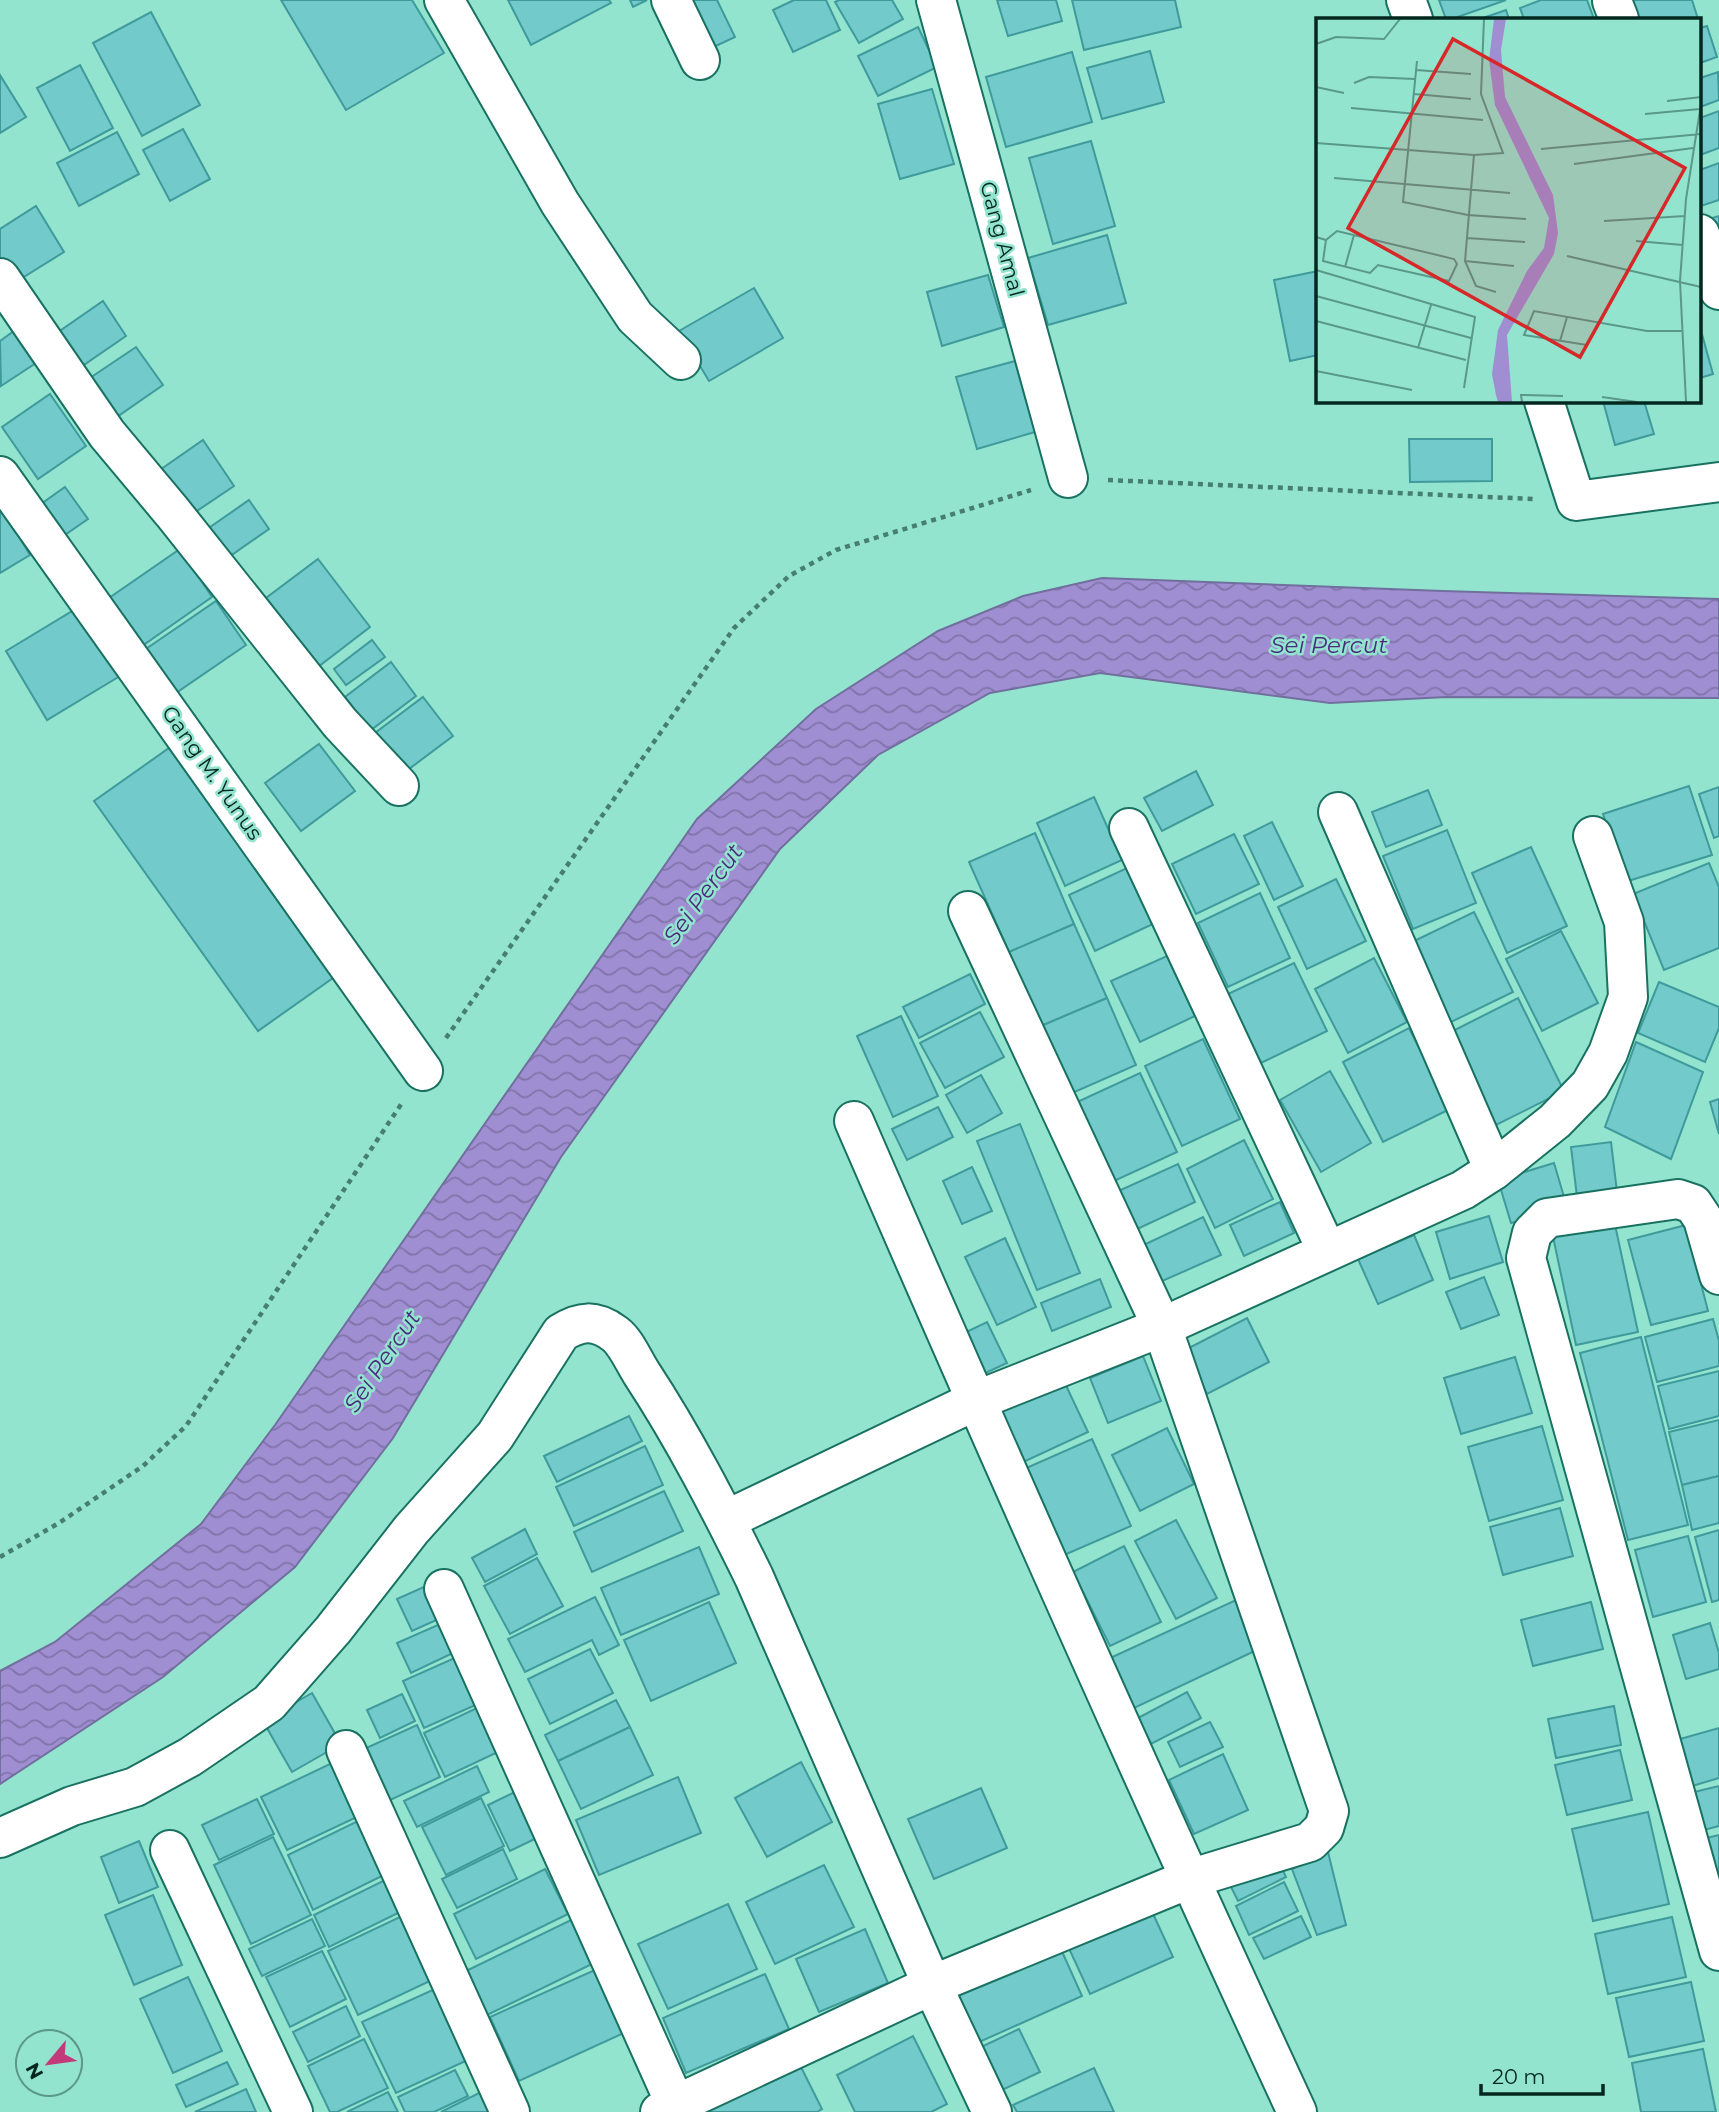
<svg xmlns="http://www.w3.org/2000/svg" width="1719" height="2112" viewBox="0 0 1719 2112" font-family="Montserrat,sans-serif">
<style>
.water{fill:url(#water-waves);stroke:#716f9d;stroke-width:2}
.building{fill:#72caca;stroke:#3f9a9b;stroke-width:2}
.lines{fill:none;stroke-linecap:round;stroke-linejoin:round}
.minor-casing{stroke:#197261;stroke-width:42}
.path{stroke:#467e70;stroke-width:4.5;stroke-dasharray:5 5;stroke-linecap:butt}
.minor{stroke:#fff;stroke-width:38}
.labels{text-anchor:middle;stroke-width:5;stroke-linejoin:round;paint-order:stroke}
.street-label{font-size:21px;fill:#042720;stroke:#93e4cf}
.water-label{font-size:23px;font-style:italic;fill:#492c7c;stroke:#93e4cf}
.inset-road{fill:none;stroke:#5a9889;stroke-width:2}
.view{fill:#d62828;fill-opacity:0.15;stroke:#d62828;stroke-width:3.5}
.inset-edge{fill:none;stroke:#042720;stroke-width:3.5}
</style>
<defs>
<pattern id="water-waves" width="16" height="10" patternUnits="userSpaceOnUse" patternTransform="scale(1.75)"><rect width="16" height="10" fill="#a08ed2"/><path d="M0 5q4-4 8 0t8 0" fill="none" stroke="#8074aa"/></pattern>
</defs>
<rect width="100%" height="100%" fill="#93e4cf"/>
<path class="water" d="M1102,578l341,13 276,8v99l-273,-1 -116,6 -230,-30 -110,20 -112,62 -98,94 -219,308 -168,281 -98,129 -132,110 -163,107v-113l55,-29 146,-118 74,-99 422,-606 119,-110 122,-78 85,-35z"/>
<g class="building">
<path d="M281,0h131l32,53 -98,57z"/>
<path d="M508,0h101l2,3 -80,42z"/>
<path d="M630,0h17l-14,7z"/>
<path d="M675,0h42l18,37 -34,16z"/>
<path d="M794,0h32l14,30 -47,22 -20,-42z"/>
<path d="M839,0h53l11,19 -44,24 -24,-41z"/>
<path d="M997,0h59l6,21 -54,15z"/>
<path d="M1072,0h103l6,27 -97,23z"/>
<path d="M1439,0h67l-54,19h-6z"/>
<path d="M1541,0h46l7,19h-70l-4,-11z"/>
<path d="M1627,0h65l6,19h-64z"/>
<path d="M1506,10l3,9h-29z"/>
<path d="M151,12l49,93 -58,31 -49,-93z"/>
<path d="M1707,26l10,31 -17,6v-35z"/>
<path d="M918,27l19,40 -59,29 -20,-40z"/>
<path d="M1150,51l14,51 -62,17 -15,-51z"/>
<path d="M1072,52l20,70 -86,25 -20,-70z"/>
<path d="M80,65l33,63 -43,23 -33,-63z"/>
<path d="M1718,72l1,28 -19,7v-29z"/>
<path d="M0,75l26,42 -26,16z"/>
<path d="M932,89l22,75 -54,15 -22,-75z"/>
<path d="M1719,111v37l-19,7v-37z"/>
<path d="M183,129l27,50 -40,22 -27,-51z"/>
<path d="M117,132l22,42 -60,32 -22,-43z"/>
<path d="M1091,141l24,85 -62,18 -24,-86z"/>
<path d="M1719,163v37l-18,6 -1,-36z"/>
<path d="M36,206l28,46 -53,33 -11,-17v-39z"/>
<path d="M1719,216v33l-10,-30z"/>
<path d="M1107,235l19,68 -78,22 -20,-67z"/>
<path d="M1318,271v84l-28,6 -16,-81z"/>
<path d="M988,275l16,52 -62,19 -15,-54z"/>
<path d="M754,288l29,50 -74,43 -30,-50z"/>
<path d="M103,301l23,35 -51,35 -24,-34z"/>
<path d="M1700,327l13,47 -13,4z"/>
<path d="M14,331l22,32 -35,23 -1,-45z"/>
<path d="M136,347l27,38 -52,36 -27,-39z"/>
<path d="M1015,361l20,71 -58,17 -21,-72z"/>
<path d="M50,394l36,52 -48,33 -36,-52z"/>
<path d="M1603,401h41l10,33 -39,11z"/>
<path d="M1409,439h83v42l-82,1z"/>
<path d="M203,440l31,46 -46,31 -31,-45z"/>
<path d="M65,487l23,32 -32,22 -22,-32z"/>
<path d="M249,500l20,29 -46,32 -20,-29z"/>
<path d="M0,505l30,50 -30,18z"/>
<path d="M180,549l32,48 -70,49 -33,-48z"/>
<path d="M318,559l52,68 -56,43 -52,-69z"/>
<path d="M216,601l30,44 -76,52 -30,-44z"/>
<path d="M79,607l41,69 -73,44 -41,-69z"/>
<path d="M372,640l13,17 -39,28 -12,-16z"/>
<path d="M391,662l25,34 -45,34 -26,-33z"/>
<path d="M423,697l30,39 -48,36 -30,-39z"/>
<path d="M319,744l36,47 -54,40 -36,-48z"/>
<path d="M169,748l164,230 -75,53 -164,-230z"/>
<path d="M1196,771l17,34 -51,26 -18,-33z"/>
<path d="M1689,786l23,69 -87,27 -22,-68z"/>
<path d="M1719,787v49l-5,2 -15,-44z"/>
<path d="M1428,790l14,35 -56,22 -14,-35z"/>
<path d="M1094,797l28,63 -57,26 -28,-63z"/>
<path d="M1272,822l31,64 -29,14 -30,-64z"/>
<path d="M1447,830l29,73 -63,26 -30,-73z"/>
<path d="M1035,833l39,91 -65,28 -40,-90z"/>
<path d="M1234,834l25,50 -63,30 -24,-50z"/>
<path d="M1531,847l36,79 -60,27 -35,-80z"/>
<path d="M1709,863l10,24v61l-55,22 -31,-76z"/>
<path d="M1127,868l26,56 -58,27 -26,-56z"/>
<path d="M1336,879l30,62 -59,28 -29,-62z"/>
<path d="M1260,893l30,65 -62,29 -30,-64z"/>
<path d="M1474,912l39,80 -64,31 -39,-80z"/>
<path d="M1074,924l33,74 -66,28 -32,-74z"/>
<path d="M1561,931l37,72 -56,28 -36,-72z"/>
<path d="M1167,956l28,60 -55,26 -29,-61z"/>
<path d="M1374,958l33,64 -59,31 -33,-64z"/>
<path d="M1294,963l33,68 -66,32 -33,-69z"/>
<path d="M970,974l15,30 -66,34 -16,-31z"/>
<path d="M1659,982l60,25v21l-14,34 -67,-29z"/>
<path d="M1107,998l29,67 -66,29 -29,-68z"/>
<path d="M1518,998l46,93 -74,37 -47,-92z"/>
<path d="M980,1012l24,45 -59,31 -25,-45z"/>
<path d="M901,1016l37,80 -45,21 -36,-81z"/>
<path d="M1409,1028l41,81 -67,33 -40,-80z"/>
<path d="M1203,1039l37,80 -58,27 -37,-80z"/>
<path d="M1636,1042l67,30 -32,87 -66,-32z"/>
<path d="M1330,1071l41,72 -50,29 -41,-72z"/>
<path d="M1140,1073l37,79 -65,30 -37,-79z"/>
<path d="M981,1075l21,38 -35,20 -21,-38z"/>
<path d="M1719,1099v35l-9,-32z"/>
<path d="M938,1107l15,30 -46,23 -15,-31z"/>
<path d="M1020,1124l60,149 -43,17 -60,-149z"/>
<path d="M1244,1140l29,59 -58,29 -28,-59z"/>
<path d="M1611,1142l6,50 -40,5 -6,-50z"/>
<path d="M1554,1163l13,44 -56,16 -13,-43z"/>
<path d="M1178,1164l17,38 -64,30 -17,-39z"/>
<path d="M972,1167l20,44 -30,13 -19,-43z"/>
<path d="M1280,1202l14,31 -50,23 -14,-31z"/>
<path d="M1489,1216l14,46 -53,17 -14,-47z"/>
<path d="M1203,1217l18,38 -70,31 -16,-37z"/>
<path d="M1614,1220l24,112 -62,13 -24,-113z"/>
<path d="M1686,1225l22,86 -57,14 -23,-85z"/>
<path d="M1414,1235l19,45 -55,24 -20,-45z"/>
<path d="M1005,1238l31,69 -39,18 -32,-68z"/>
<path d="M1484,1277l15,38 -38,14 -15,-37z"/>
<path d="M1100,1279l11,28 -59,24 -11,-28z"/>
<path d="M1247,1318l22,44 -62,32 -22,-44z"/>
<path d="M1713,1319l6,22v25l-62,16 -12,-45z"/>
<path d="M987,1322l20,41 -28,13 -19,-41z"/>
<path d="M1641,1337l47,188 -60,15 -48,-187z"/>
<path d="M1143,1356l18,45 -53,22 -18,-45z"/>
<path d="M1515,1357l17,56 -71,21 -17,-56z"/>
<path d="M1719,1371v45l-50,13 -11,-43z"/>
<path d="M1062,1377l26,55 -69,32 -26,-55z"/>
<path d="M629,1416l13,25 -85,41 -13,-26z"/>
<path d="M1719,1420v56l-37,9 -13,-53z"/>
<path d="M1542,1426l21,74 -74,21 -21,-74z"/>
<path d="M1167,1428l27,56 -54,27 -28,-56z"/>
<path d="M1092,1439l39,87 -69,30 -38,-87z"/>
<path d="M645,1446l18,39 -89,41 -18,-39z"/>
<path d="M1719,1476v47l-27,7 -10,-45z"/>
<path d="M664,1491l19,40 -91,41 -18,-40z"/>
<path d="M1560,1508l13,48 -70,19 -13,-48z"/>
<path d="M1176,1520l41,78 -41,21 -41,-78z"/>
<path d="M525,1529l12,25 -52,28 -13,-24z"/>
<path d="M1719,1530v70l-7,2 -17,-65z"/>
<path d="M1688,1536l18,66 -53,15 -18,-67z"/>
<path d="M1124,1546l37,76 -51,24 -37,-74z"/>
<path d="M699,1547l20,47 -98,41 -20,-47z"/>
<path d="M537,1558l26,48 -53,28 -26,-48z"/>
<path d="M426,1586l15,32 -29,13 -15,-32z"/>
<path d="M595,1597l24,48 -20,10 -7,-15 -67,32 -17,-33z"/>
<path d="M1236,1600l23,49 -127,60 -24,-50z"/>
<path d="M709,1602l27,61 -85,38 -27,-61z"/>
<path d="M1591,1602l12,47 -70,17 -12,-46z"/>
<path d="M1710,1623l9,30v16l-33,10 -13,-44z"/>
<path d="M440,1624l13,29 -42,20 -14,-30z"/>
<path d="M590,1649l23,44 -63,31 -22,-45z"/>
<path d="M459,1656l21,47 -56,25 -21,-47z"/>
<path d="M1187,1692l14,26 -50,26 -13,-26z"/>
<path d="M312,1693l29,51 -49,28 -29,-51z"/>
<path d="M402,1694l13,27 -35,17 -13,-28z"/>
<path d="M616,1700l14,27 -72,34 -13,-26z"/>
<path d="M1614,1706l7,39 -65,13 -8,-39z"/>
<path d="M479,1707l21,44 -55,26 -21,-44z"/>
<path d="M1210,1722l13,25 -43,20 -12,-25z"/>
<path d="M417,1725l23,52 -52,24 -24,-52z"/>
<path d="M630,1727l23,48 -72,34 -23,-48z"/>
<path d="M1719,1728v50l-40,12 -13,-47z"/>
<path d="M1620,1750l12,50 -65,15 -12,-50z"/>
<path d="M1223,1754l25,56 -54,24 -25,-54z"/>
<path d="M334,1762l25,54 -72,34 -26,-53z"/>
<path d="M801,1762l31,60 -65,35 -32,-59z"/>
<path d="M477,1766l12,26 -72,35 -13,-26z"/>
<path d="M678,1777l23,56 -102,42 -23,-55z"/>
<path d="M1719,1786v40l-19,5 -10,-38z"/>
<path d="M981,1788l26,60 -73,31 -26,-60z"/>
<path d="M519,1790l22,46 -31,15 -22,-46z"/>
<path d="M481,1798l23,48 -58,29 -24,-48z"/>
<path d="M257,1799l17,35 -55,26 -17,-35z"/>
<path d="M1648,1812l21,92 -76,17 -21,-92z"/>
<path d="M360,1820l26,54 -73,36 -25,-55z"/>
<path d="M1719,1835v88l-21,-83z"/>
<path d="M273,1837l38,78 -60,29 -37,-79z"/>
<path d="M139,1841l19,46 -39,16 -18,-46z"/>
<path d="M503,1849l14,30 -60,29 -15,-29z"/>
<path d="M1328,1852l18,73 -29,10 -25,-66z"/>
<path d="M1276,1856l10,21 -48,24 -11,-22z"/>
<path d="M824,1865l30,62 -79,37 -29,-62z"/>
<path d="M545,1869l23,45 -92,45 -22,-45z"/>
<path d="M389,1878l15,32 -75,37 -15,-32z"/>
<path d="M1284,1882l14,29 -49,24 -13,-29z"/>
<path d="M153,1895l29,70 -48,20 -29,-70z"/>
<path d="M728,1904l29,65 -89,40 -30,-65z"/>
<path d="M1149,1905l24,52 -83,37 -24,-52z"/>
<path d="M402,1916l30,64 -74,35 -30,-64z"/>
<path d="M1301,1916l10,21 -47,22 -11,-21z"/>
<path d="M1672,1917l14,60 -78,17 -13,-60z"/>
<path d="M312,1919l13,27 -63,30 -13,-27z"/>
<path d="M573,1919l21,44 -107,52 -21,-44z"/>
<path d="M865,1929l23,54 -69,29 -23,-53z"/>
<path d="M1060,1947l22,49 -105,47 -23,-49z"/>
<path d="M322,1951l24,48 -56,28 -24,-50z"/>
<path d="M597,1969l29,63 -107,49 -29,-64z"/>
<path d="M765,1974l24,55 -103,44 -23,-55z"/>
<path d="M188,1977l34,74 -49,22 -33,-74z"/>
<path d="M1691,1982l13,59 -75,16 -13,-59z"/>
<path d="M437,1988l33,71 -74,34 -34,-71z"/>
<path d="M346,2006l14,30 -52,26 -15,-30z"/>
<path d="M1019,2029l21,43 -42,20 -21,-43z"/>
<path d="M913,2036l34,68 -16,8h-76l-18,-37z"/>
<path d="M364,2039l24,49 -51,24h-7l-22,-46z"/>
<path d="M1703,2049l13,63h-75l-9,-49z"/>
<path d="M796,2057l26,52 -5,3h-111l-3,-6z"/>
<path d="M227,2062l11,22 -52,23 -10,-22z"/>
<path d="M1094,2068l20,44h-97l-4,-7z"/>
<path d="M455,2070l13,26 -34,16h-29l-7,-15z"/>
<path d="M246,2089l10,23h-61z"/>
<path d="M388,2092l10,20h-51z"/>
<path d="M481,2092l10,20h-50z"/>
</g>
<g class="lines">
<g class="minor-casing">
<g id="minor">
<path d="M444,0l116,203 75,114 46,43"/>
<path d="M671,0l29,60"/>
<path d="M936,0l132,478"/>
<path d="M1406,0l7,19"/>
<path d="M1612,1l7,18"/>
<path d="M1700,234l19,56"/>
<path d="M0,278l107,156 66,79 167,210 59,63"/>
<path d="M1544,401l32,100 143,-19"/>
<path d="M0,476l423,595"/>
<path d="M1338,812l156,358"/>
<path d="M1129,828l198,423"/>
<path d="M854,1121c144,332 291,663 443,991"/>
<path d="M1719,1275l-16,-56 -10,-15 -15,-5 -131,19 -15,15 -6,25 193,693"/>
<path d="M726,1520l249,-119 187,-74 301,-137 31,-20 61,-49 35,-36 18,-32 20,-56 -4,-75 -31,-86"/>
<path d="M444,1589l235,523"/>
<path d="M346,1750l164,362"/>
<path d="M0,1838l72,-32 63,-19 55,-30 79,-54 64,-73 78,-100 84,-94 66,-103c19,-12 34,-14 54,1 11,8 19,28 27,40 42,64 78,134 112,203l178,408 60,127"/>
<path d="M170,1850l123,262"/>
<path d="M660,2112l272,-127 257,-106 121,-37 14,-14 5,-17 -167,-484 -194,-416"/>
</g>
</g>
<g class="path">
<path d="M1108,480l425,19"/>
<path d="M446,1038l288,-410 55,-52 47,-26 195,-60"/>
<path d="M0,1557l59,-34 84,-57 43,-40 216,-323"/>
</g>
<use href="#minor" class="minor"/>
</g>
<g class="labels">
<g class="street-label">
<text transform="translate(1002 239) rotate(75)" y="7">Gang Amal</text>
<text transform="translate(212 773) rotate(55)" y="7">Gang M. Yunus</text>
</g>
<g class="water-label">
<text x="1329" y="653">Sei Percut</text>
<text transform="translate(703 894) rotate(-54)" y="8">Sei Percut</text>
<text transform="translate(382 1361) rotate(-56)" y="8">Sei Percut</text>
</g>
</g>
<g transform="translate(1316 18)">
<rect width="385" height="385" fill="#93e4cf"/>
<path d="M178,1h12l-5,31 4,47 48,98 5,38 -4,21 -47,81 5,67h-14l-2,-7 -4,-21 6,-44 29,-59 17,-23 5,-30 -54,-113 -6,-45z" fill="#a08ed2"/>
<path class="inset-road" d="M0,26l20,-7 48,2 16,-20M101,43l-14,141 65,13 58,4M100,52l55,4M38,65l15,-6 46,2M0,69l28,6M98,76l57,5M351,83l34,-4M35,90l132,12M329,96l55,-5M0,125l158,12 29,-2 -22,-59 3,-75M225,131l160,-15M158,137l-9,106 11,25 20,6M258,146l119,-16M18,160l176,15M288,203l81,-5M0,219l10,3 -3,21 47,12 8,-8 71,16 8,-17 -3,-5 -117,-28 -11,9M151,220l58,4M320,223l47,4M251,238l134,31M149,243l49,5M29,249l9,-32M0,252l159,47 -11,71M0,278l155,42M0,303l150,39M244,323l7,-24M271,327l-63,-10 10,-24 113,20h36M102,330l13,-43M0,353l96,19M286,379l35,5M206,384l-1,-7 42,1M370,384l-6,-121 6,-82 15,-95"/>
<path class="view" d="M137,21l232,129 -105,189 -232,-129z"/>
<rect width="385" height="385" class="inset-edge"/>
</g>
<g transform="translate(49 2063) rotate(241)"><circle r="33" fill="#93e4cf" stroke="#5a9889" stroke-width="2"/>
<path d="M0-5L12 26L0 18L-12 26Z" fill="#c23a79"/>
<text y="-10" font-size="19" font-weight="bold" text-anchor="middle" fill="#042720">N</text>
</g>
<path d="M1481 2084v10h122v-10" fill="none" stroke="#042720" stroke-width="3.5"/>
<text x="1492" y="2084" font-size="21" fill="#042720" stroke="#93e4cf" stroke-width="5" paint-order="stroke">20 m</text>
</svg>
